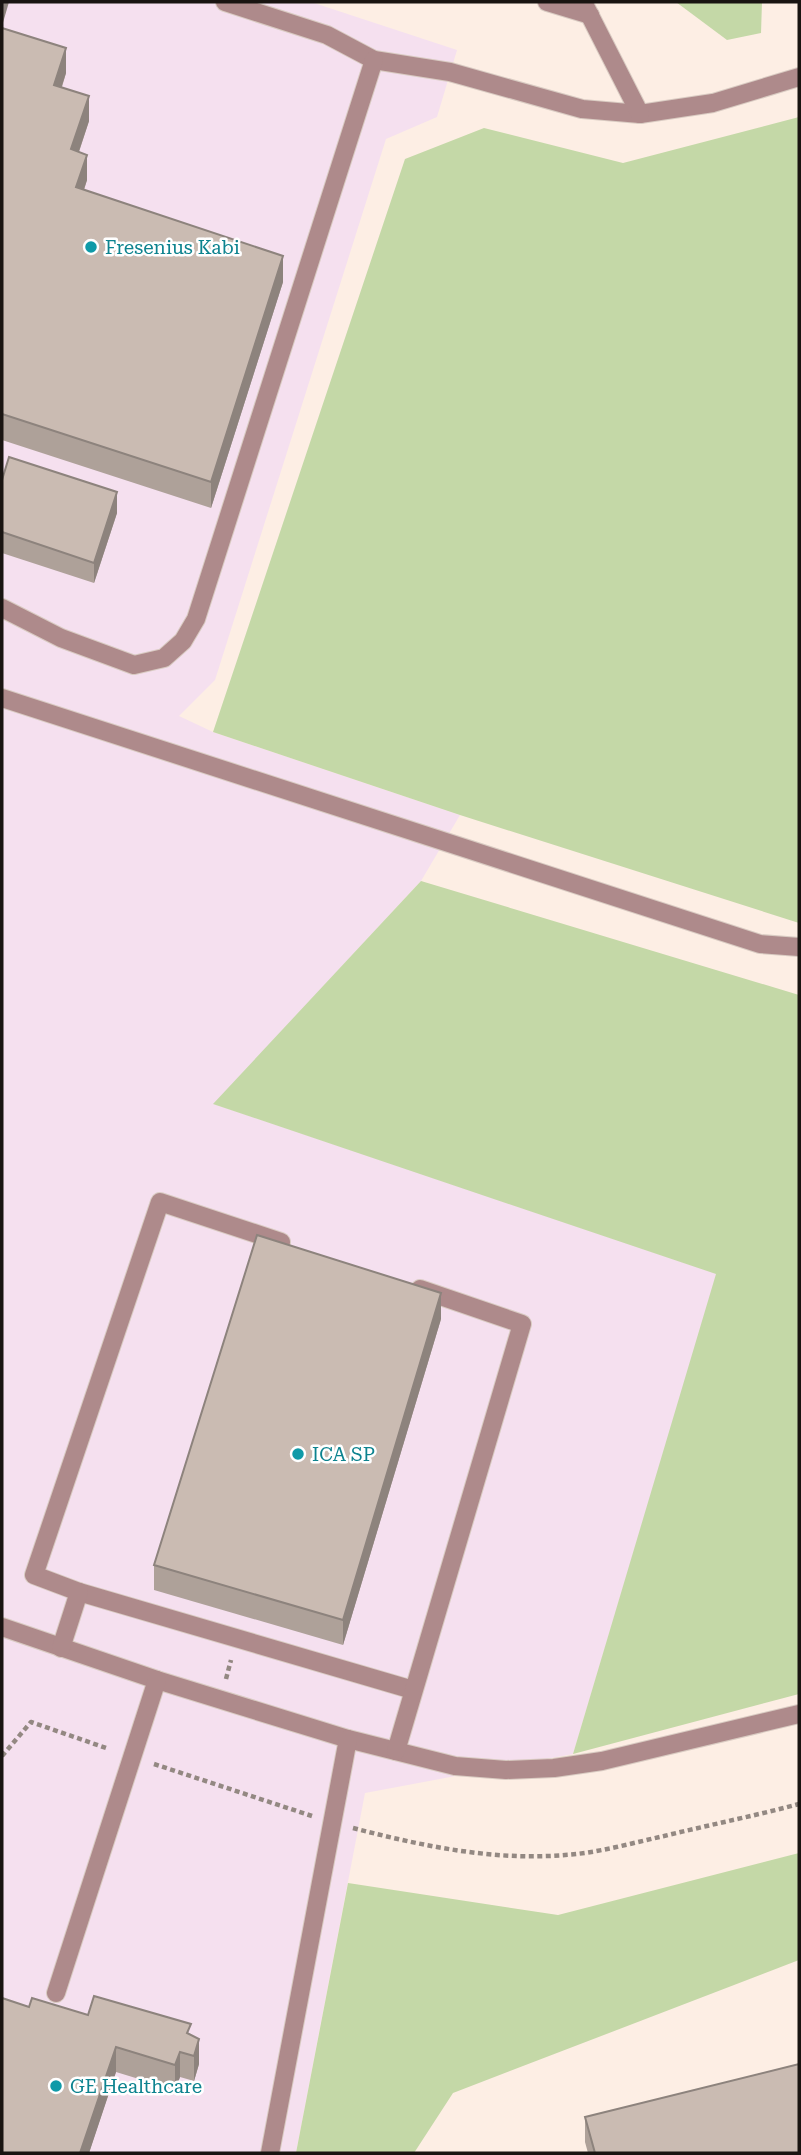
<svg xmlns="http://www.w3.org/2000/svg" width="801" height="2155" viewBox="0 0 801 2155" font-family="'Roboto Serif',serif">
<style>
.industrial{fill:#f5e0ef}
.green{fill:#c4d8a7}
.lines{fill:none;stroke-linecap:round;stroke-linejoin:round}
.minor-casing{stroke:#d9cbc2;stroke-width:20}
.path{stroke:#938882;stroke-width:4.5;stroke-dasharray:5 3.5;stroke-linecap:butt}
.minor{stroke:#ae8a8b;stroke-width:18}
.wall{fill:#aea199}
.shaded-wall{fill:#8d837d}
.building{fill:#cabbb2;stroke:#8d837d;stroke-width:2}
.culture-dot{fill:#0f9aa8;stroke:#fff;stroke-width:2.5}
.labels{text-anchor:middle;stroke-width:5;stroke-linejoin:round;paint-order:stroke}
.culture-label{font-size:19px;fill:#0d838f;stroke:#fff;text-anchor:start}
</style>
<rect width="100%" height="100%" fill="#fdeee4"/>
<path class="industrial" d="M2,2h309l146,48 -20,67 -51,22 -171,541 -36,36 34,16 247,83 -39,66 -207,223 503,170 -144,480 -208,39 -69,360h-294z"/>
<g class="green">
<path d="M676,2h86l-1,31 -34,7z"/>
<path d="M799,117v806l-339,-108 -247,-83 192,-573 79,-31 139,35z"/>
<path d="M421,881l378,114v699l-226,60 143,-480 -503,-170z"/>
<path d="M799,1853v107l-346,133 -39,60h-118l52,-270 210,32z"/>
</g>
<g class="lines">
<g class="minor-casing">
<g id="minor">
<path d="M225,2l102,33 47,25 76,12 132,37 58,5 73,-11 86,-26"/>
<path d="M547,2l43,13"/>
<path d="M583,2l57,112"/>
<path d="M2,608l59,30 73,27 30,-7 19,-17 13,-22 178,-559"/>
<path d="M2,698l758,246 39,3"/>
<path d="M79,1592l334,98"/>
<path d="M2,1627l155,53 191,59 107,27 51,4 48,-2 48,-7 197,-47"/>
<path d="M61,1648l18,-56 -45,-17 126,-373 121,40"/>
<path d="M396,1751l126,-427 -102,-35"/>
<path d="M56,1993l101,-313"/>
<path d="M270,2153l78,-414"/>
</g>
</g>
<g class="path">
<path d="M226,1679l5,-19"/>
<path d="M2,1756l29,-34 78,27"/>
<path d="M154,1764l158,52"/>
<path d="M353,1828c69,18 141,33 212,27 33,-2 67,-12 99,-19 45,-11 90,-20 135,-32"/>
</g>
<use href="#minor" class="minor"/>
</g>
<g class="wall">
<path d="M2,28l64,45 -4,14 27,34 -10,31 8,28 -3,10 199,92 -72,226 -209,-68z"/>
<path d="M2,480l115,33 -23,70 -92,-30z"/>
<path d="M441,1319l-98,326 -189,-55v-25z"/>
<path d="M29,2007l59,8 103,20 8,29 -5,17 -14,-4 -5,13 -59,-18 -27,81h-87z"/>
<path d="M585,2117l214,36h-211l-3,-11z"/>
</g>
<g class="shaded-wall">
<path d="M3,2h6l-7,24v-20z"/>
<path d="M66,48v25l-12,37v-25z"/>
<path d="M89,96v25l-18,54v-26z"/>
<path d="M87,155v25l-11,33v-26z"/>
<path d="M283,256v26l-72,226v-26z"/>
<path d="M117,492v21l-23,70v-20z"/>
<path d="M441,1293v26l-98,326v-25z"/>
<path d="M199,2039v25l-5,17v-25z"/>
<path d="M116,2047v25l-27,81h-9z"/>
<path d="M180,2052v25l-5,13v-25z"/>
</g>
<g class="building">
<path d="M2,28l64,20 -12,37 35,11 -18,53 16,6 -11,32 207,69 -72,226 -209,-68z"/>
<path d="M9,457l108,35 -23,71 -92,-31v-52z"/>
<path d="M257,1235l184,58 -98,327 -189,-55z"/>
<path d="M94,1996l97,28 -4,9 12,6 -5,17 -14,-4 -5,13 -59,-18 -36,106h-78v-155l27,9 3,-9 56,17z"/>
<path d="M799,2064v89h-204l-10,-36z"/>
</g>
<g class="culture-dot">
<circle cx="91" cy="247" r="7"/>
<circle cx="298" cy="1454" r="7"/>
<circle cx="56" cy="2086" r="7"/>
</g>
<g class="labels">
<g class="culture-label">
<text x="105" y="254">Fresenius Kabi</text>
<text x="312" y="1461">ICA SP</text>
<text x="70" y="2093">GE Healthcare</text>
</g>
</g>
<rect width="801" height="2155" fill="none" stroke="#191411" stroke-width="7"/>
</svg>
